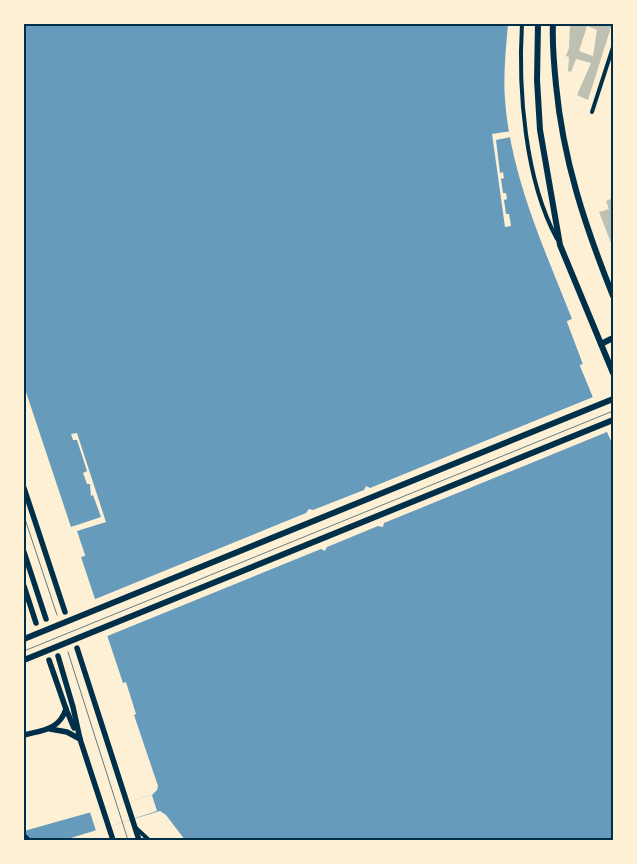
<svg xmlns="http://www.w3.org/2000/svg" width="637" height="864" viewBox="0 0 637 864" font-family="'Libre Baskerville',serif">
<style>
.water{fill:#669bbc}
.pier{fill:#fdf0d5}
.building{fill:#bec0b2;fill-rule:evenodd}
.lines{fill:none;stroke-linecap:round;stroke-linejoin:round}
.minor{stroke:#003049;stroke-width:4}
.secondary{stroke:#003049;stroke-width:5.5}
.primary{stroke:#003049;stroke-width:6}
.tram{stroke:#657d81;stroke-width:1}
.neatline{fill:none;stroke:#003049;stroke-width:2}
</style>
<rect width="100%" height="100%" fill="#fdf0d5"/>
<path class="water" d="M24,24h484c-2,25 -5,51 -3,76 6,77 39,148 67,219l-5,3 16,42 -3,2 33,79v395h-428l-19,-25 -6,-4 -96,29h-40v-9l128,-36 5,-5 1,-4 -24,-71 2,-1 -10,-32 -3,1 -42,-126 4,-2 -10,-29 -4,1 -47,-141z"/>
<g class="pier">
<path d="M512,131l3,17 -2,1 -2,-12 -15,3 4,33 3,-1 1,6 -3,1 2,14h3l1,6 -3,1 2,14h3l2,12 -6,1 -13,-93z"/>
<path d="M572,319l1,2 -3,2 15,41 -2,3 30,72v6l-6,-13 -223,91 -1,4 -5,-1 -51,21 -2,4 -4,-2 -216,88 -12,-37 213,-87 3,-4 4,1 51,-20 2,-4 4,2 223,-91 -13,-32 3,-1 -16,-43z"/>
<path d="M77,433l29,89 -29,9 8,25 -4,1 -1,-2 2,-1 -9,-25h-1l-1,-2 30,-10 -8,-22 -2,1 -1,-12h-3l-4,-11 4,-2 -10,-31h-4l-2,-6z"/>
<path d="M152,795l5,16 -61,20 -6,-19z"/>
</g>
<g class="building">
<path d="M570,24h42l-24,76 -11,-5 14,-32 -15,-4 -5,13 -3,-1 1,-14 -3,-1 3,-8zM587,26l10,4 -4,26 -14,-5z"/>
<path d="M613,198v50l-14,-36 10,-3 -3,-8z"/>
</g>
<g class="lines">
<g class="minor">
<path d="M522,24c-4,66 3,156 35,215"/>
<path d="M592,112l21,-65"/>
<path d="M136,828l13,12"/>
</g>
<g class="secondary">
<path d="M24,488l41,124"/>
<path d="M24,552l22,67"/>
<path d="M24,586l12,37"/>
<path d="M77,648l62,192"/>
<path d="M58,656l15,51 7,32 33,101"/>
<path d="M49,660l17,49 8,19"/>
<path d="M50,729l17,3 13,7"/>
<path d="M24,735c19,-5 35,-5 42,-26"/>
<path d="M24,836l4,4"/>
</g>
<g class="primary">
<path d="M538,24l-1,56 3,50 20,115 53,128"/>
<path d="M553,24c-1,20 1,41 3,61 7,75 29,141 57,211"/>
<path d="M601,344l12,-6"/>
<path d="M24,639l589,-240"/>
<path d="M24,660l589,-240"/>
</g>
<g class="tram">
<path d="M24,516l33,99"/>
<path d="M24,651l589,-240"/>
<path d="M68,652l60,188"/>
</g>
</g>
<rect width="637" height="864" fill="none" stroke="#fdf0d5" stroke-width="50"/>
<rect x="25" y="25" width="587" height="814" class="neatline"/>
</svg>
